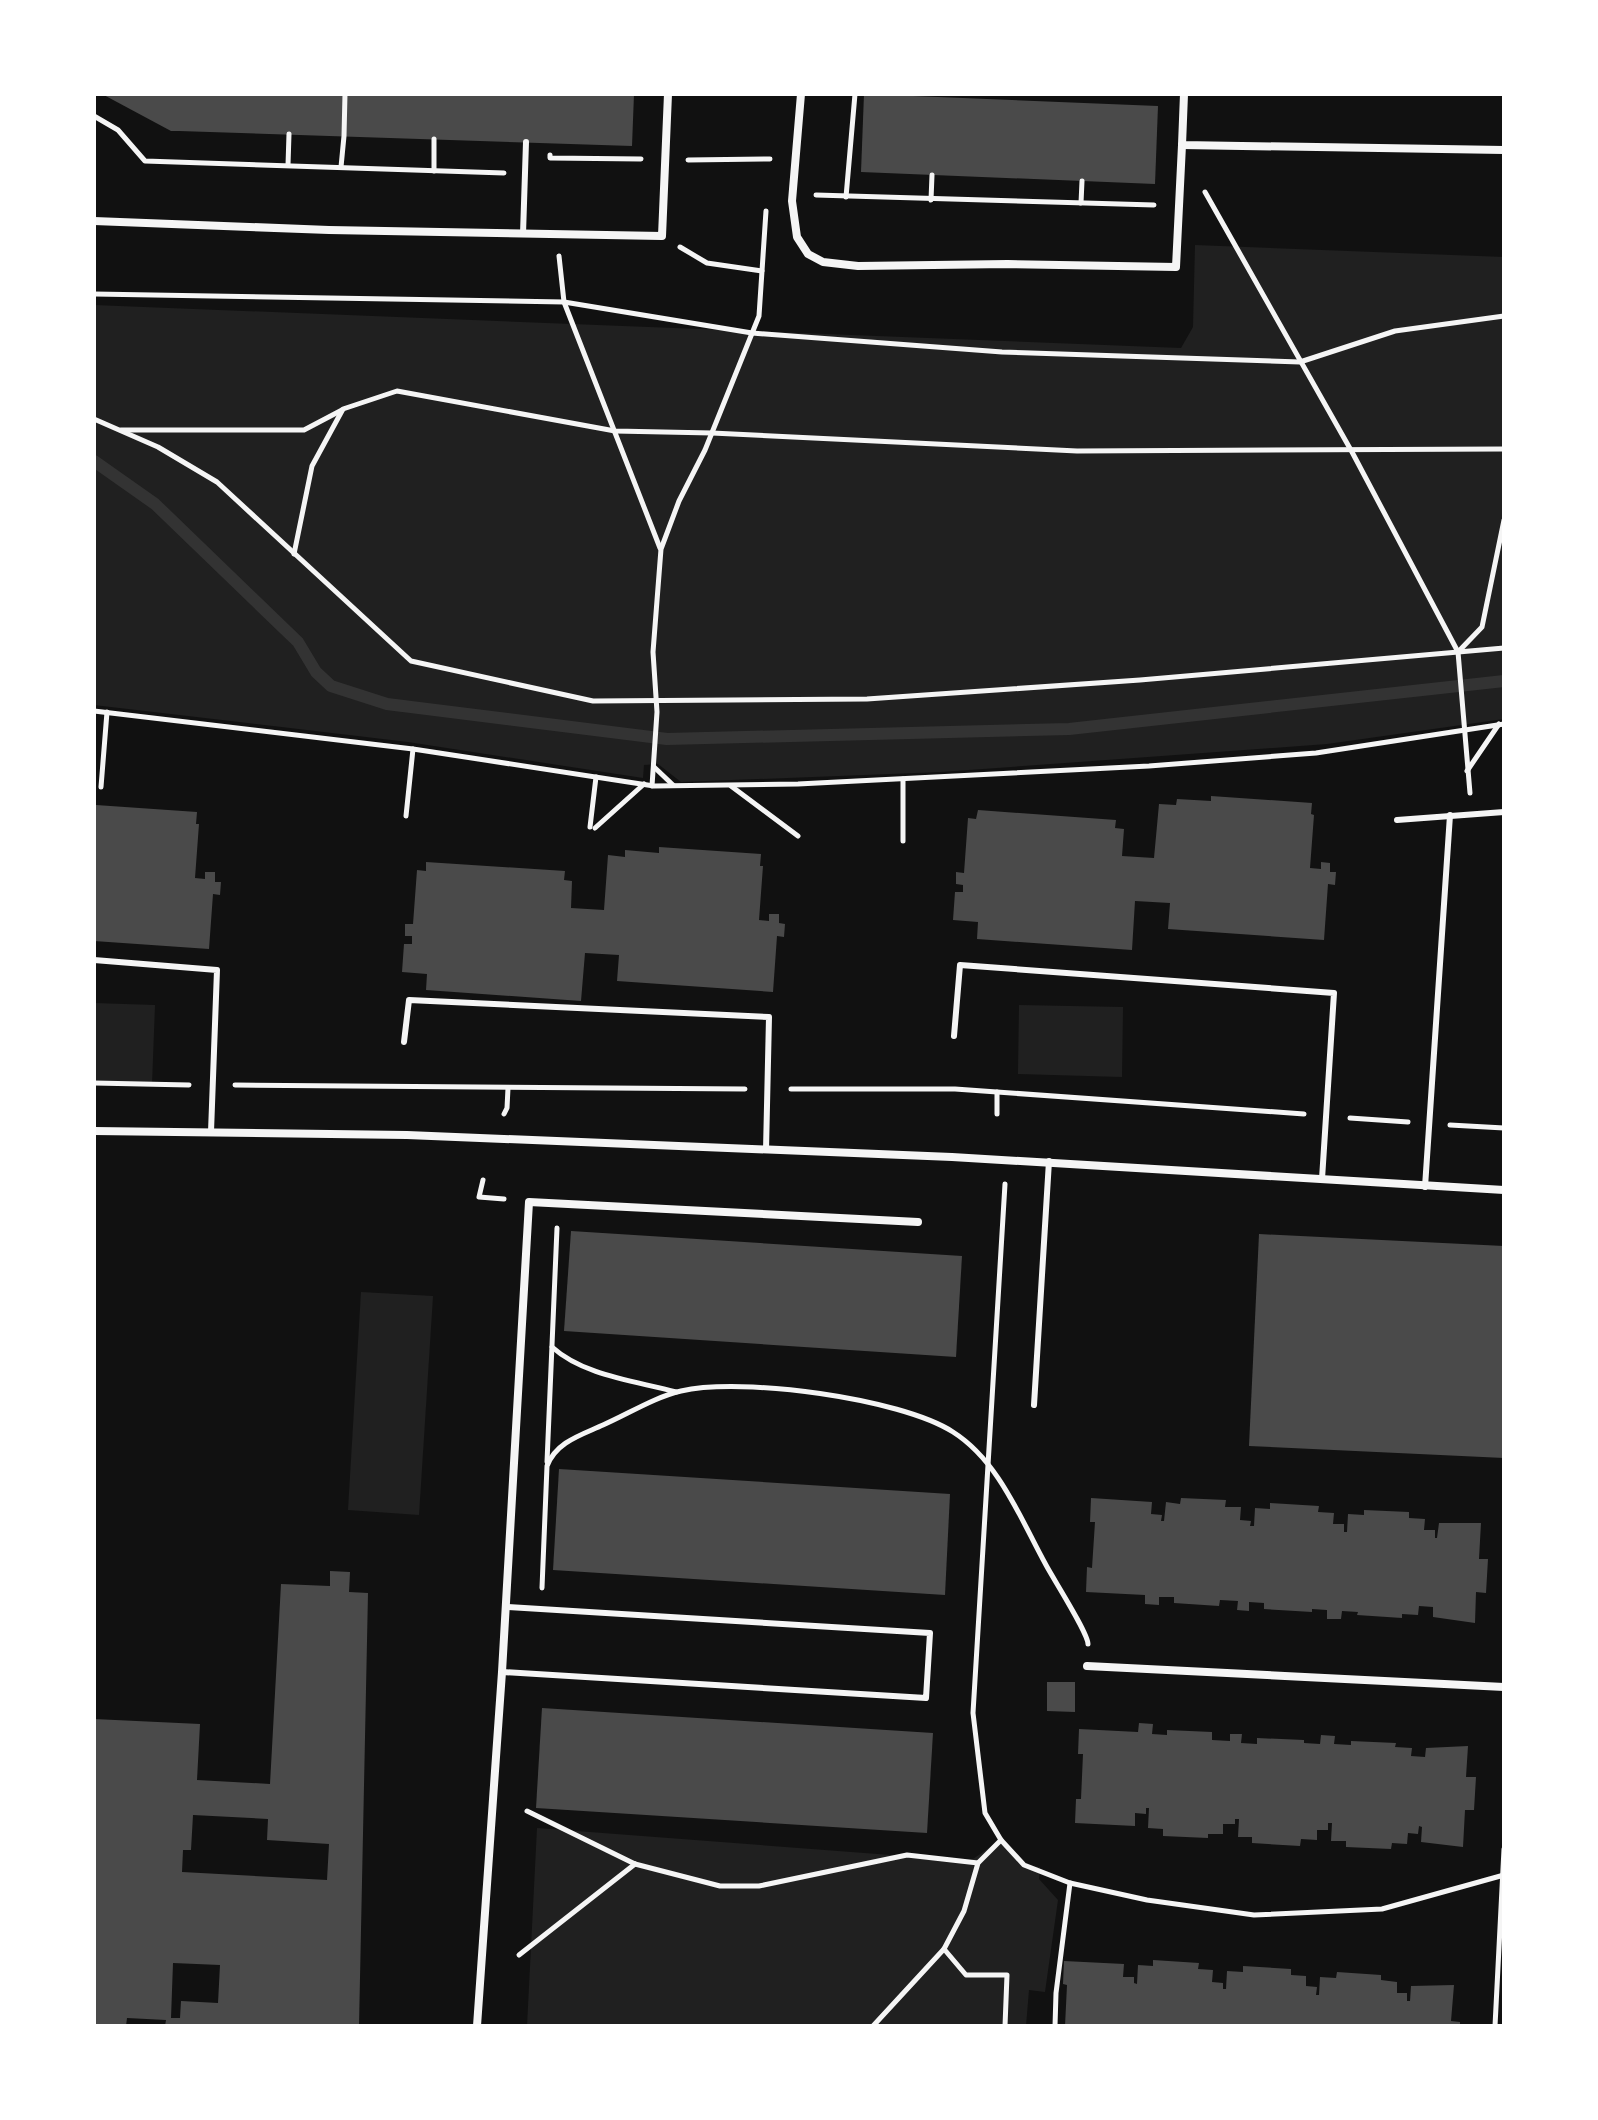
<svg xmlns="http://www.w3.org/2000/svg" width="1598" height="2120" viewBox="0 0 1598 2120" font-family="Lato,sans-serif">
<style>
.green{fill:#202020}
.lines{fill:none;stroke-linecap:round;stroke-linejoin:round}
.stream{stroke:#333;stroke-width:12}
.building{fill:#4a4a4a;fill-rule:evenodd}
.path{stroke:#f5f5f5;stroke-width:5}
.service{stroke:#f5f5f5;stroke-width:6}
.minor{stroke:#f5f5f5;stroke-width:8}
</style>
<rect width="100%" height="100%" fill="#111"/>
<g class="green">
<path d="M1195,245l309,12v462l-177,25 -386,28 -260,10 -23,-18 -14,1 -1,13 -235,-36 -314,-37v-400l1087,43 12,-21z"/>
<path d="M94,1003l61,2 -3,79 -58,-2z"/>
<path d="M1019,1005l104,2 -1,70 -104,-3z"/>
<path d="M361,1292l72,4 -14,219 -71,-5z"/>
<path d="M537,1828l433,33 32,-22 25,27 13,1 -1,12 19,21 -13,92 -16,-2 -3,36h-499z"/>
</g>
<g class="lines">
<path class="stream" d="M94,461l61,43 143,138 18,30 15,14 56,18 280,35 402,-10 435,-48"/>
</g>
<g class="building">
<path d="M102,94h532l-2,52 -453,-15h-8z"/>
<path d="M864,94l294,12 -3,78 -294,-12z"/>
<path d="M1211,796l101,7 -1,11 3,1 -4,53 11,1v-7l9,1v9h6l-1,13 -7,-1 -4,56 -156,-11 2,-26 -35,-2 -3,49 -155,-11 1,-17 -25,-2 2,-28h8v-7l-7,-1v-12l8,1 4,-55 8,1 2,-9 138,10 -1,8 9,1 -2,27 32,2 5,-54 17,1 1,-6 34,2z"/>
<path d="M96,805l101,7 -1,12h3l-4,54 10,1v-7h10v10h6l-1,13 -7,-1 -4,55 -115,-8z"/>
<path d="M659,847l102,7 -1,12h3l-4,54 10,1v-7h10v9l6,1 -1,13 -7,-1 -4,56 -156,-11 2,-26 -34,-2 -4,48 -155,-11 1,-16 -25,-2 2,-28h8v-8h-7v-12h8l4,-54 9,1v-9l139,9 -1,9 8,1 -1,27 33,2 4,-55 17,2v-7l34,3z"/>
<path d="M571,1231l391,25 -6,101 -392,-26z"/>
<path d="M1259,1234l245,12v212l-255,-12z"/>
<path d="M559,1469l391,25 -5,101 -392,-25z"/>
<path d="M1091,1498l61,4 -1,12 11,1 -1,6h3l2,-19 14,2 1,-6 45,2 -1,7h16l-1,13 11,1 -1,5h4l1,-18 15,1v-6l49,3 -1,6 16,1 -1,11h11v8h3l1,-18 16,1v-5l45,2v6l16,1 -1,11h11v8h2l2,-15h42l-2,36h9l-2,34 -10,-1 -1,31 -42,-6v-10l-14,-1 -1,9 -16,-1v4l-45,-3 1,-3 -16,-1 -1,8h-14v-9l-15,-1v3l-48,-3v-6l-15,-1v9l-12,-1 1,-9 -18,-1 -1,6 -45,-3v-6h-15v8l-14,-1v-9l-59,-3 1,-25 5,1 3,-46h-5z"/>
<path d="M330,1571l20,1 -1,20 19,1 -9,433h-194l1,-6 -39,-2 -1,8h-32v-307l106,5 -3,56 73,4 11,-200 49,2zM193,1815l75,4 -1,21 62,4 -2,36 -145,-8 1,-22h8zM173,1963l47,2 -2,38 -37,-2 -1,17h-9z"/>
<path d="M1047,1682h28v30l-28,-1z"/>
<path d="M542,1708l391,25 -6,100 -391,-25z"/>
<path d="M1139,1723l14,1 -1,10 15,1v-5l45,2v8l18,1v-7h12l-1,9 16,1v-6l47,2v3l16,1 1,-9 14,1 -1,8 17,1v-4l45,2 -1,4 17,1 -1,8 14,1 1,-9 42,-2 -2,31h10l-2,33h-9l-2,37 -42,-5 1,-15 -3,-1 -1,8 -10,-1 -1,11 -15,-1 -1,6 -45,-2v-6h-15l1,-18h-4v7h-11v10l-16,-1 -1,7 -48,-3v-6h-14l1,-18h-4v5h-12v10h-15v4l-45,-2v-7l-15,-1 1,-20h-3v6l-11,-1v13l-60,-3 1,-24h5l2,-45h-5l1,-25 59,3z"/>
<path d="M1153,1960l46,3 -1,6 15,1 -1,12 11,1v6h3l1,-18 16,1v-6l48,3v6l15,1v10l11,1 -1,8h3l1,-18 16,1 1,-6 44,3v5l16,2v11h10v8h3l1,-15 43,-1 -3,36 9,1v4h-395l2,-41 -4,-1 1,-23 60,3 -1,13h11v6l3,1 1,-19 15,1z"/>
</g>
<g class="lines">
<g class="path">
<path d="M94,116l24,14 27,31 359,12"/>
<path d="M550,155v3l91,1"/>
<path d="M688,160l82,-1"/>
<path d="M288,165l1,-31"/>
<path d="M341,167l3,-31 1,-42"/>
<path d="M434,171v-32"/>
<path d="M1205,192l147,260 106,200 12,141"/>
<path d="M816,195l338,10"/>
<path d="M846,197l9,-103"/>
<path d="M931,200l1,-25"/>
<path d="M1081,203l1,-22"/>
<path d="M680,247l27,16 55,8"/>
<path d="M559,256l5,46 96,246"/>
<path d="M94,294l470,8 188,31 250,19 298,10 95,-31 109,-15"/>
<path d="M94,419l64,28 59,35 194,179 182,40 274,-2 273,-19 364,-32"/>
<path d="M121,430h183l38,-20"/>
<path d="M294,554l18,-88 31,-57 54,-18 218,40 97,2 365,18 427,-2"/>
<path d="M1458,652l24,-25 22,-107"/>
<path d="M94,711l319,38 241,37 144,-2 351,-18 167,-13 188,-29"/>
<path d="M654,767l19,18"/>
<path d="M1467,771l32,-47"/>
<path d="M903,779v62"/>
<path d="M652,786l5,-74 -4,-60 8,-103 18,-48 26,-51 54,-134 7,-105"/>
<path d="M731,786l67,50"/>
<path d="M101,787l6,-75"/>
<path d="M406,816l7,-67"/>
<path d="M590,827l6,-50"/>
<path d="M595,828l49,-44"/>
<path d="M94,1083l95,2"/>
<path d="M235,1085l510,4"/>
<path d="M791,1089h164l349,25"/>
<path d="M504,1114l3,-6 1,-20"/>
<path d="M997,1114v-22"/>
<path d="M1350,1118l58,4"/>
<path d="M1450,1125l54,3"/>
<path d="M483,1180l-4,17 25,2"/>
<path d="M1005,1184l-32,529 12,100 16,27 -23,23 -14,48 -20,38 22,26h41l-2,51"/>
<path d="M552,1347c32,29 84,34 124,45"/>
<path d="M547,1462l10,-234"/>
<path d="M542,1588l5,-122c9,-24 34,-31 56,-41 25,-11 52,-28 78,-34 61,-14 219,7 272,41 46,29 68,88 93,133 8,15 42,68 42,79"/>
<path d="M527,1811l108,53 85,22h39l148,-31 71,8"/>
<path d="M1001,1840l23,25 46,18 77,17 107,15 128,-6 122,-34"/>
<path d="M519,1955l116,-91"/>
<path d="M873,2026l71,-77"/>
<path d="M1055,2026l1,-33 14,-110"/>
<path d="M1495,2026l9,-177"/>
</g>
<g class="service">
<path d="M523,234l3,-92"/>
<path d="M1397,820l107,-8"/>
<path d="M94,960l123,10 -6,162"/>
<path d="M954,1036l6,-71 374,28 -12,186"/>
<path d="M404,1042l5,-42 360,17 -3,133"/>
<path d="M1425,1187l25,-372"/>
<path d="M1034,1405l15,-244"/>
<path d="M502,1672l424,26 4,-65 -423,-26"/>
</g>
<g class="minor">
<path d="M801,94l-9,107 5,36 11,17 15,8 35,4 150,-2 168,3 6,-122"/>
<path d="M1184,94l-2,51 322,5"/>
<path d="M94,221l235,9 333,6 6,-142"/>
<path d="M94,1131l313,4 545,22 552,33"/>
<path d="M1087,1666l417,21"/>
<path d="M477,2026l25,-354 27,-470 389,20"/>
</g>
</g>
<rect width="1598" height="2120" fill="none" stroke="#ffffff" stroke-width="192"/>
</svg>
